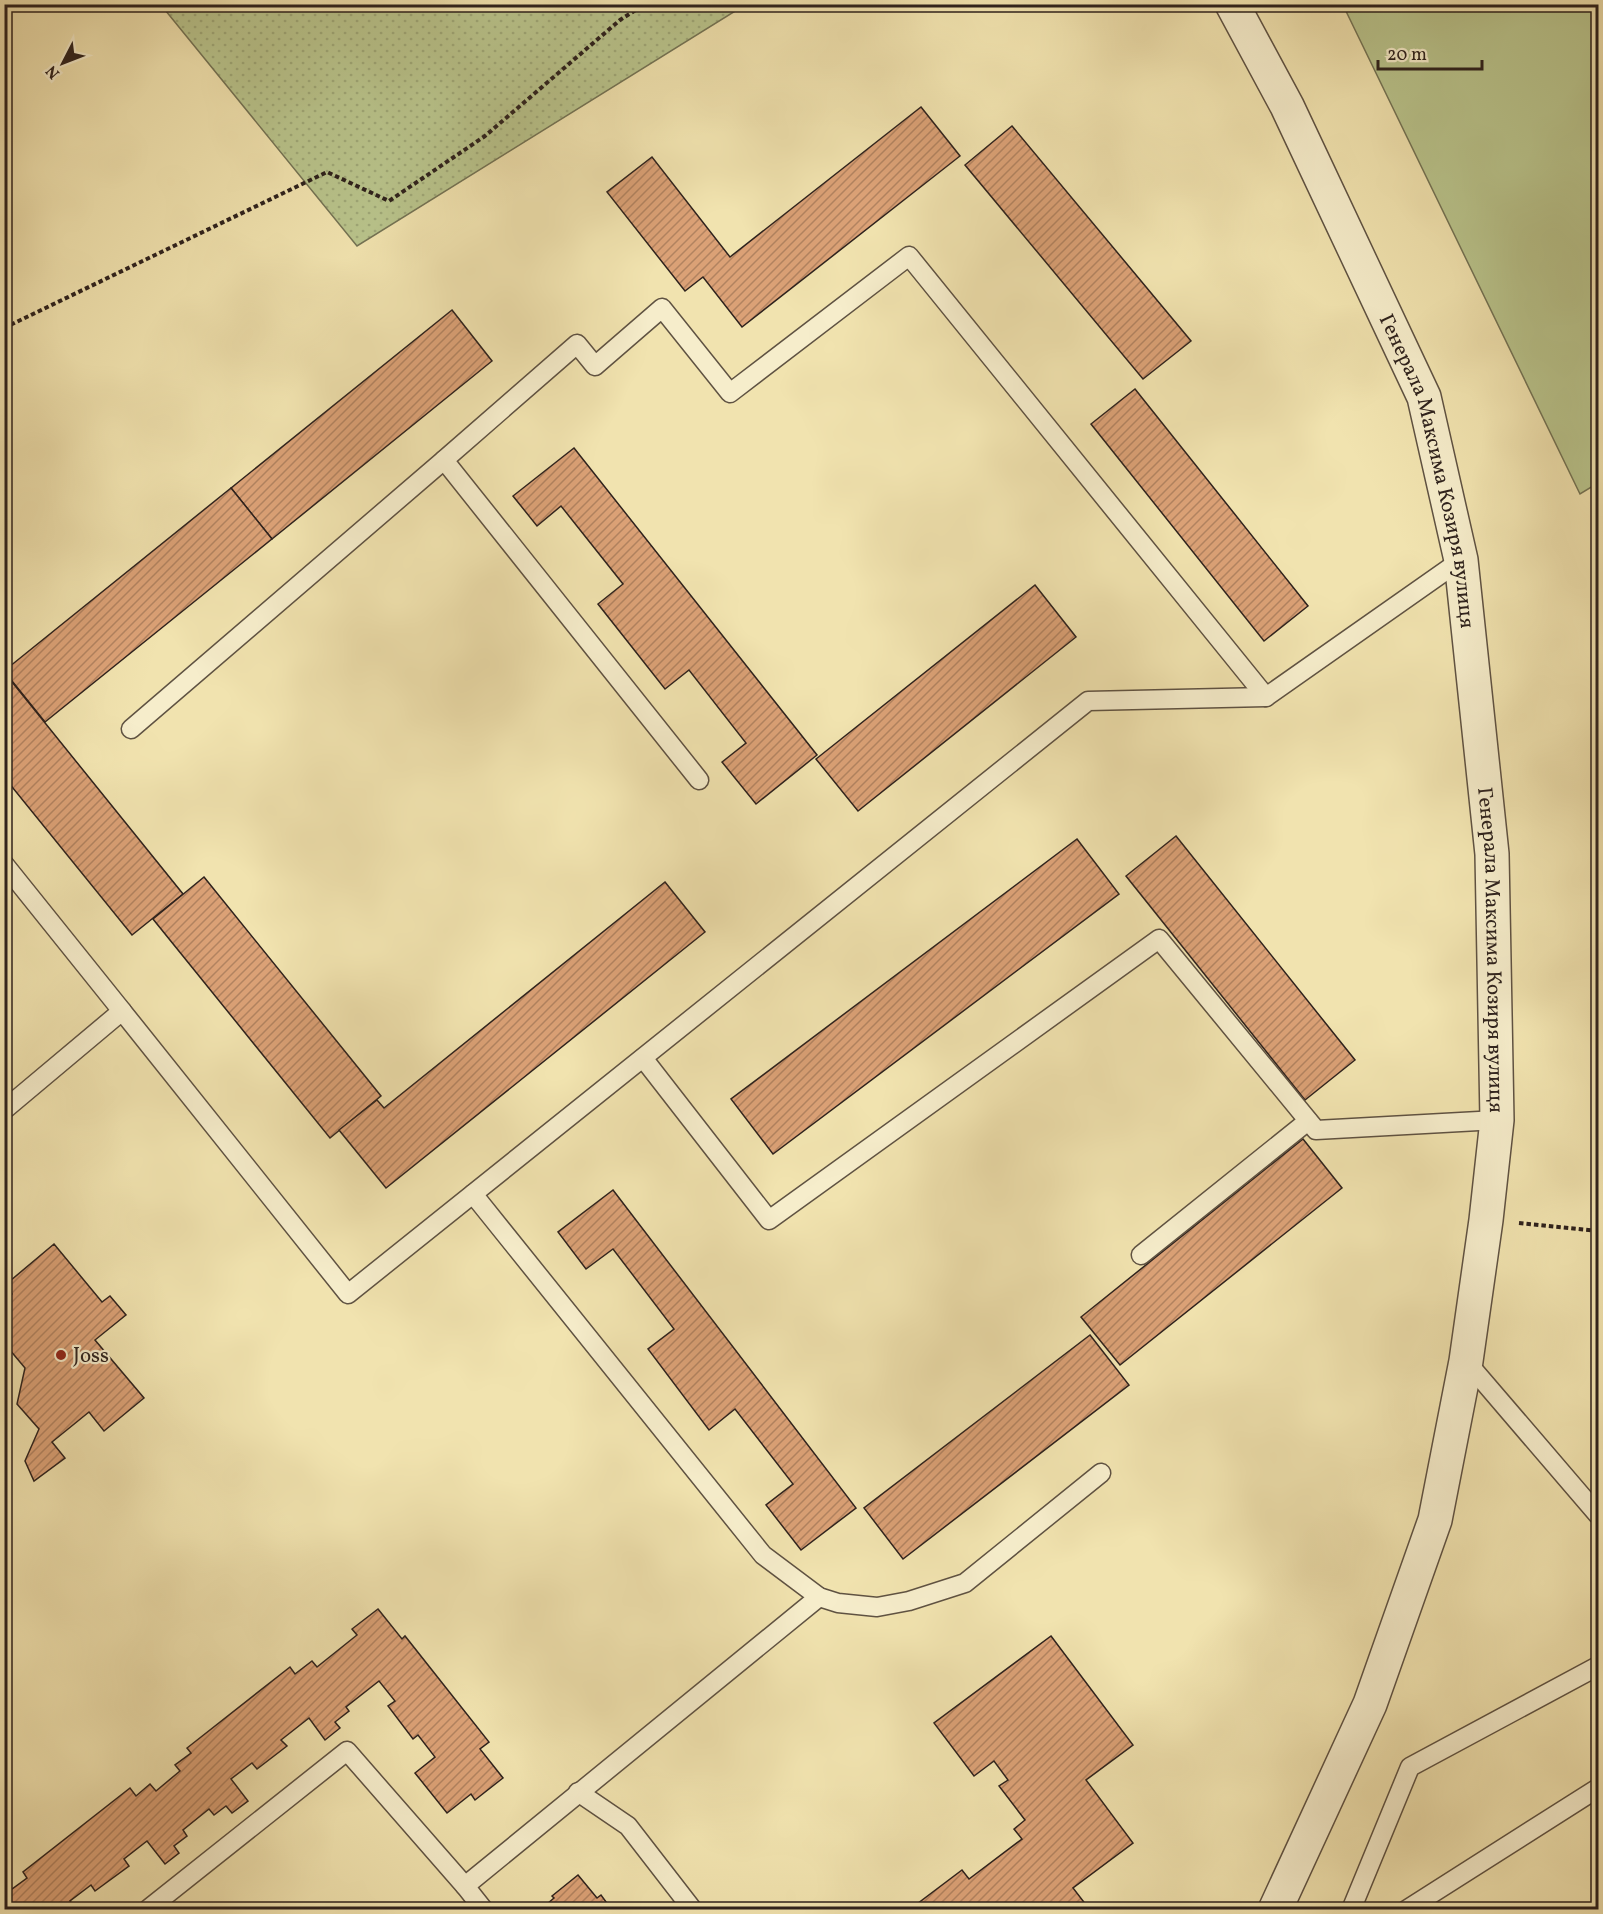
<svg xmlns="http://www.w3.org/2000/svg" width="1603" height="1914" viewBox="0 0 1603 1914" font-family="Vollkorn,serif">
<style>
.grass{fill:url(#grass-dots);stroke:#747354;stroke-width:1.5}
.green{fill:#b9c48c;stroke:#747354;stroke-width:1.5}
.building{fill:url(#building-hatch);stroke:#2e221d;stroke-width:1.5}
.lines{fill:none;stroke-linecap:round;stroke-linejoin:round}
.lane-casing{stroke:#5f5242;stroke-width:21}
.street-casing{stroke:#5f5242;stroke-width:36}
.path{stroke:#2e221d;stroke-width:4;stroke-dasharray:4.5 3;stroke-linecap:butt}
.lane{stroke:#f6edcb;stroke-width:18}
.street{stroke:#f6edcb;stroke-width:33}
.poi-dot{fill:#8f2418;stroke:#f6edcb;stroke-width:2}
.labels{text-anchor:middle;stroke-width:4.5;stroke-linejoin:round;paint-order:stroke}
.street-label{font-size:21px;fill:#2e221d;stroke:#f6edcb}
.poi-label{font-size:21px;fill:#2e221d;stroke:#f6edcb;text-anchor:start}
</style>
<defs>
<pattern id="grass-dots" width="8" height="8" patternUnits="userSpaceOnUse" patternTransform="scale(1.5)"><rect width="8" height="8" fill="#b9c48c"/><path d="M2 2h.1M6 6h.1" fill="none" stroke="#9fa878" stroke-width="1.8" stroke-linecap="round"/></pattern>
<pattern id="building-hatch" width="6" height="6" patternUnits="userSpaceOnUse" patternTransform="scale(1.5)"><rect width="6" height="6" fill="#dba176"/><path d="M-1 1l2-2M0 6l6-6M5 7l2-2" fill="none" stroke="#b28360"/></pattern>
</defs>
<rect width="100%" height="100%" fill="#f1e3af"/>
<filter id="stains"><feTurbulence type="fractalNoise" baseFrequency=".00333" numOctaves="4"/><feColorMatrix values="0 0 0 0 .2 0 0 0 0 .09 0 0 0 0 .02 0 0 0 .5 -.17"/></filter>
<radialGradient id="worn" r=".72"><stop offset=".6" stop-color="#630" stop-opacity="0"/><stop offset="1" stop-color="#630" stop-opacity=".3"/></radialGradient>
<path class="grass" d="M161,5h584l-388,241z"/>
<path class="green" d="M1343,5h255v478l-18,11z"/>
<g class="building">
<path d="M921,107l39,49 -218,171 -39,-50 -18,14 -78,-99 45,-35 78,100z"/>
<path d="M1012,126l179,215 -48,38 -178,-214z"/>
<path d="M452,310l40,51 -220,178 -41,-51z"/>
<path d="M1135,389l173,217 -44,35 -173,-217z"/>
<path d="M574,448l243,307 -61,49 -34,-42 24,-19 -57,-73 -24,19 -67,-85 25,-20 -62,-78 -24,20 -24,-30z"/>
<path d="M231,488l41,51 -227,183 -41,-51z"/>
<path d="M1035,585l41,52 -218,174 -42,-52z"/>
<path d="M4,672l179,222 -51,41 -128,-158z"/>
<path d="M1176,836l179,224 -50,40 -179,-224z"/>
<path d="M1077,839l42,55 -346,260 -42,-55z"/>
<path d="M204,877l177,219 -51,42 -177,-219z"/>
<path d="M665,882l40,50 -319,256 -47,-58 38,-30 7,8z"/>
<path d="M1303,1139l39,49 -222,177 -39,-48z"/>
<path d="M613,1190l243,318 -55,42 -35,-45 27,-21 -58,-75 -26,21 -61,-81 26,-20 -61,-80 -27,20 -28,-37z"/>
<path d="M54,1244l48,58 8,-6 16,19 -31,25 49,58 -40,33 -15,-19 -37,30 13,16 -31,23 -9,-20 14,-32 -22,-25 8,-36 -21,-25v-42l8,-7 -8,-8z"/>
<path d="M1090,1335l39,50 -226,174 -39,-51z"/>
<path d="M378,1609l24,30 3,-3 84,106 -9,7 23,29 -28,22 -4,-6 -24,19 -32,-40 20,-16 -17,-22 -5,4 -25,-33 7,-5 -16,-20 -33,26 3,4 -14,11 5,6 -15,12 -16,-22 -28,22 6,6 -30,23 -5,-6 -21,16 17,22 -16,12 -6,-7 -12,9 -5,-6 -26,21 4,6 -13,10 5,7 -14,11 -18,-23 -23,18 5,7 -34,25 -4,-6 -21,16 7,9h-69l-4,-5v-10l23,-17 -4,-6 107,-84 6,8 14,-12 6,7 24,-20 -5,-6 16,-12 -4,-5 103,-81 5,7 17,-13 5,6 40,-32 -5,-6z"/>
<path d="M1051,1636l82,109 -47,35 47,63 -60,45 17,22h-181l53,-40 7,9 53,-40 -8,-10 11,-9 -26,-34 9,-6 -14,-19 -20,15 -40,-53z"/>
<path d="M578,1875l19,23 4,-3 11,15h-72l14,-12 -2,-2z"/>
</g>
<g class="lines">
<g class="lane-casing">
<g id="lane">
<path d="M131,729l313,-269"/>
<path d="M699,780l-255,-320 133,-116 18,22 67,-58 68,85 179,-137 357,441 195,-137"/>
<path d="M4,864l118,147"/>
<path d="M643,1058l126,162 390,-281 157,191 181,-10"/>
<path d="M4,1110l118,-99 226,283 740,-593 178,-4"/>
<path d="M473,1194l290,361 56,42 19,6 39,4 32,-6 56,-18 136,-110"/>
<path d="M1141,1255l167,-134"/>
<path d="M1466,1361l132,154"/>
<path d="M578,1792l50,34 65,84"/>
<path d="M465,1886l19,24"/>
<path d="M147,1910l200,-159 118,135 354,-289"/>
<path d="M1351,1910l59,-143 188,-101"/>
<path d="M1406,1910l192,-122"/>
</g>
</g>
<g class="street-casing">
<g id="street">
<path id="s1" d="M1232,4l55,102 137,291 37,163 31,294 5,266 -11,100 -20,141 -31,159 -65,184 -95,206"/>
</g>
</g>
<g class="path">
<path d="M4,328l323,-156 62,29 96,-65 135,-116 25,-16"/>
<path d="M1519,1223l79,8"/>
</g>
<use href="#lane" class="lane"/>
<use href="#street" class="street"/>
</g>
<circle class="poi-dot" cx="61" cy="1355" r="6"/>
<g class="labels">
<g class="street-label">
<text dy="7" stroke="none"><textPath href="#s1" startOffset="510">Генерала Максима Козиря вулиця</textPath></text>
<text dy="7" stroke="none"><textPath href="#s1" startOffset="996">Генерала Максима Козиря вулиця</textPath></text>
</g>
<g class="poi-label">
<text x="73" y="1362">Joss</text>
</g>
</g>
<rect width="1603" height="1914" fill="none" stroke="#f1e3af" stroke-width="24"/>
<rect x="6" y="6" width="1591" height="1902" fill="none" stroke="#2e221d" stroke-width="3"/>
<rect x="12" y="12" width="1579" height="1890" fill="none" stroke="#2e221d" stroke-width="1.5"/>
<g transform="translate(63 63) rotate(228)" stroke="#f6edcb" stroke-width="4.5" paint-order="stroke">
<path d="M0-4.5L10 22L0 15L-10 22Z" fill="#2e221d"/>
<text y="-9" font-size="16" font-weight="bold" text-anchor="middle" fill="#2e221d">N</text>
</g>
<path d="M1378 60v9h104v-9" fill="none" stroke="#2e221d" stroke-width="3"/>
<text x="1387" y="60" font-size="18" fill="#2e221d" stroke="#f6edcb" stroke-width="4.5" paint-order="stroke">20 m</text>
<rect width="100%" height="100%" filter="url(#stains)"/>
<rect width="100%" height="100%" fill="url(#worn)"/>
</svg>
